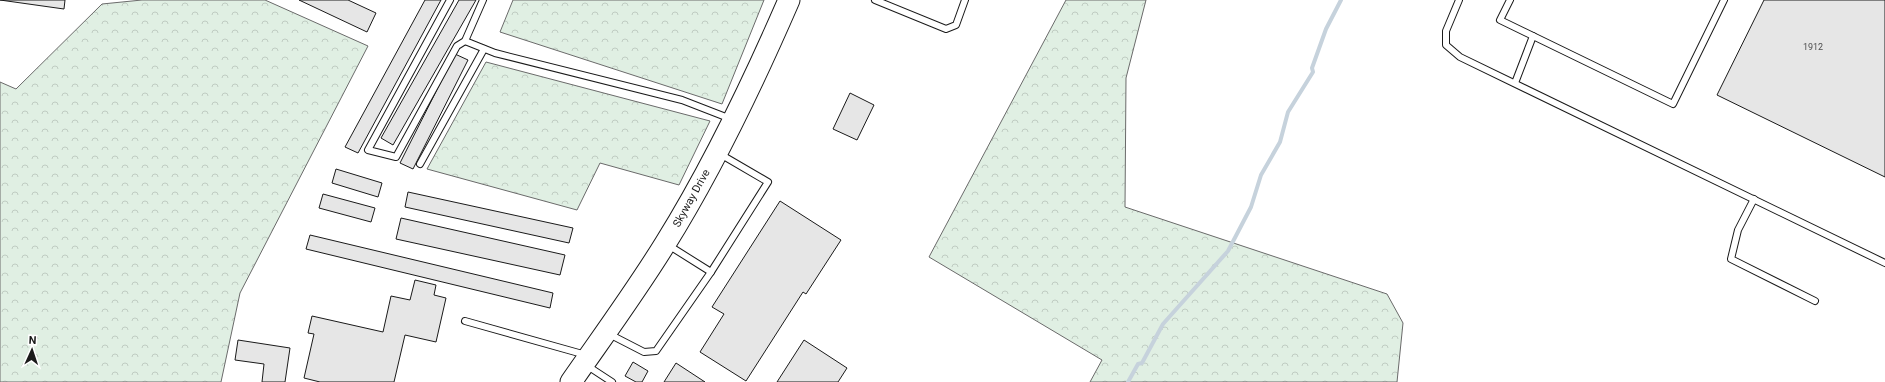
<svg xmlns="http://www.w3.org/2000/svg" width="1885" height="382" viewBox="0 0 1885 382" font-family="Roboto,sans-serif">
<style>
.forest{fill:url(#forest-crowns);stroke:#6a6a6a}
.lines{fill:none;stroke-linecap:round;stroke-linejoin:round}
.stream{stroke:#c6d2dc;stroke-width:4}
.building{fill:#e6e6e6;stroke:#1a1a1a}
.service-casing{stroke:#1a1a1a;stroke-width:8}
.trunk-casing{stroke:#1a1a1a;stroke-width:23}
.service{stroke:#fff;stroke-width:6}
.trunk{stroke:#fff;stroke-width:21}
.labels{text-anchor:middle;stroke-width:3;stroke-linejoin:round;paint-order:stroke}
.number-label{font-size:9px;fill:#4d4d4d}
.street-label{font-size:11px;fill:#1a1a1a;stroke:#fff}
</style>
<defs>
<pattern id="forest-crowns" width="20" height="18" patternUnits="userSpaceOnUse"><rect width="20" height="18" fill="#e0efe3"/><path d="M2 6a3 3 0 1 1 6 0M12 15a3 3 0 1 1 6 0" fill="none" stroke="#c0ccc2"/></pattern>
</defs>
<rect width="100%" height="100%" fill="#fff"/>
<g class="forest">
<path d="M142,0h123l103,46 -128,247 -19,89h-221v-300l16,7 86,-85z"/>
<path d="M513,0h251l-42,104 -222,-72z"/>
<path d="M1066,0h80l-20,78 -1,129 262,87 16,29 -6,59h-307l12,-22 -173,-103z"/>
<path d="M486,62l224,59 -31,64 -79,-22 -23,47 -150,-41z"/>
</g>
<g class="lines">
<path class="stream" d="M1128,382l10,-18 4,-1 21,-39 65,-73 23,-44 10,-32 19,-33 8,-30 25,-40 -1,-4 14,-39 15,-29"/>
</g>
<g class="building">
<path d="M0,0h65l-1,9z"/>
<path d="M299,0h49l28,13 -9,19z"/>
<path d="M425,0h16l-83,153 -13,-6z"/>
<path d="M459,0h17l-83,145 -12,-7z"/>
<path d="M1764,0h121v177l-168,-82z"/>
<path d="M455,54l13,6 -55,109 -13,-6z"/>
<path d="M850,93l24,12 -17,35 -24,-11z"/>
<path d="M336,169l46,14 -4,14 -46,-14z"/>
<path d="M408,192l165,36 -4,15 -164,-36z"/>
<path d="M323,194l52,14 -4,14 -52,-14z"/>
<path d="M780,201l61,39 -35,54 -3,-2 -57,89 -46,-29 24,-38 -12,-7z"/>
<path d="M401,218l164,37 -5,20 -164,-36z"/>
<path d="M310,235l243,58 -3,15 -244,-59z"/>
<path d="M415,280l21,5 -2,10 12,3 -10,44 -31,-7 -11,47h-74l-16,-4 10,-44 -6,-1 4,-17 71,16 8,-36 19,4z"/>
<path d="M238,340l52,8 -5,34h-23l2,-18 -29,-4z"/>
<path d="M804,340l43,28 -9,14h-61z"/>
<path d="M633,362l15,9 -6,11h-6l-11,-6z"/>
<path d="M676,363l29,19h-41z"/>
</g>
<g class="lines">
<g class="service-casing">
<g id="service">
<path d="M450,0l-82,150 28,7 61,-111 8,-5 18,-41"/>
<path d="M875,0l71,29 10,-4 9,-25"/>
<path d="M1459,0l-13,31v14l14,12 425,206"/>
<path d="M1510,0l-10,20 173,84 51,-104"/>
<path d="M465,41l30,12 187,47 49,19"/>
<path d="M1515,83l18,-47"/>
<path d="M420,164l64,-115"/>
<path d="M1754,199l-16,31 -7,29 84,42"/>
<path d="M668,245l43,27"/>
<path d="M465,321l121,34"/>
<path d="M609,334l35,18 12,-1 55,-79 57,-90 -48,-28"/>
<path d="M586,365l26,17"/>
</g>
</g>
<g class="trunk-casing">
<path id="trunk" d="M571,382c32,-46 65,-91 94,-138 48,-77 88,-161 124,-244"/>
</g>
<use href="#service" class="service"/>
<use href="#trunk" class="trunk"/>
</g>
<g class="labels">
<g class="number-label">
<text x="1813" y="50">1912</text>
</g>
<g class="street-label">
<text transform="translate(691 198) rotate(-61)" y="4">Skyway Drive</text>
</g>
</g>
<g transform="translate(32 350) rotate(3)" stroke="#ffffff" stroke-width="3" paint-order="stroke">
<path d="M0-3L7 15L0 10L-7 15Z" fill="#1a1a1a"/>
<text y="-6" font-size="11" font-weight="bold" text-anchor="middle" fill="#1a1a1a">N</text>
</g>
</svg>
